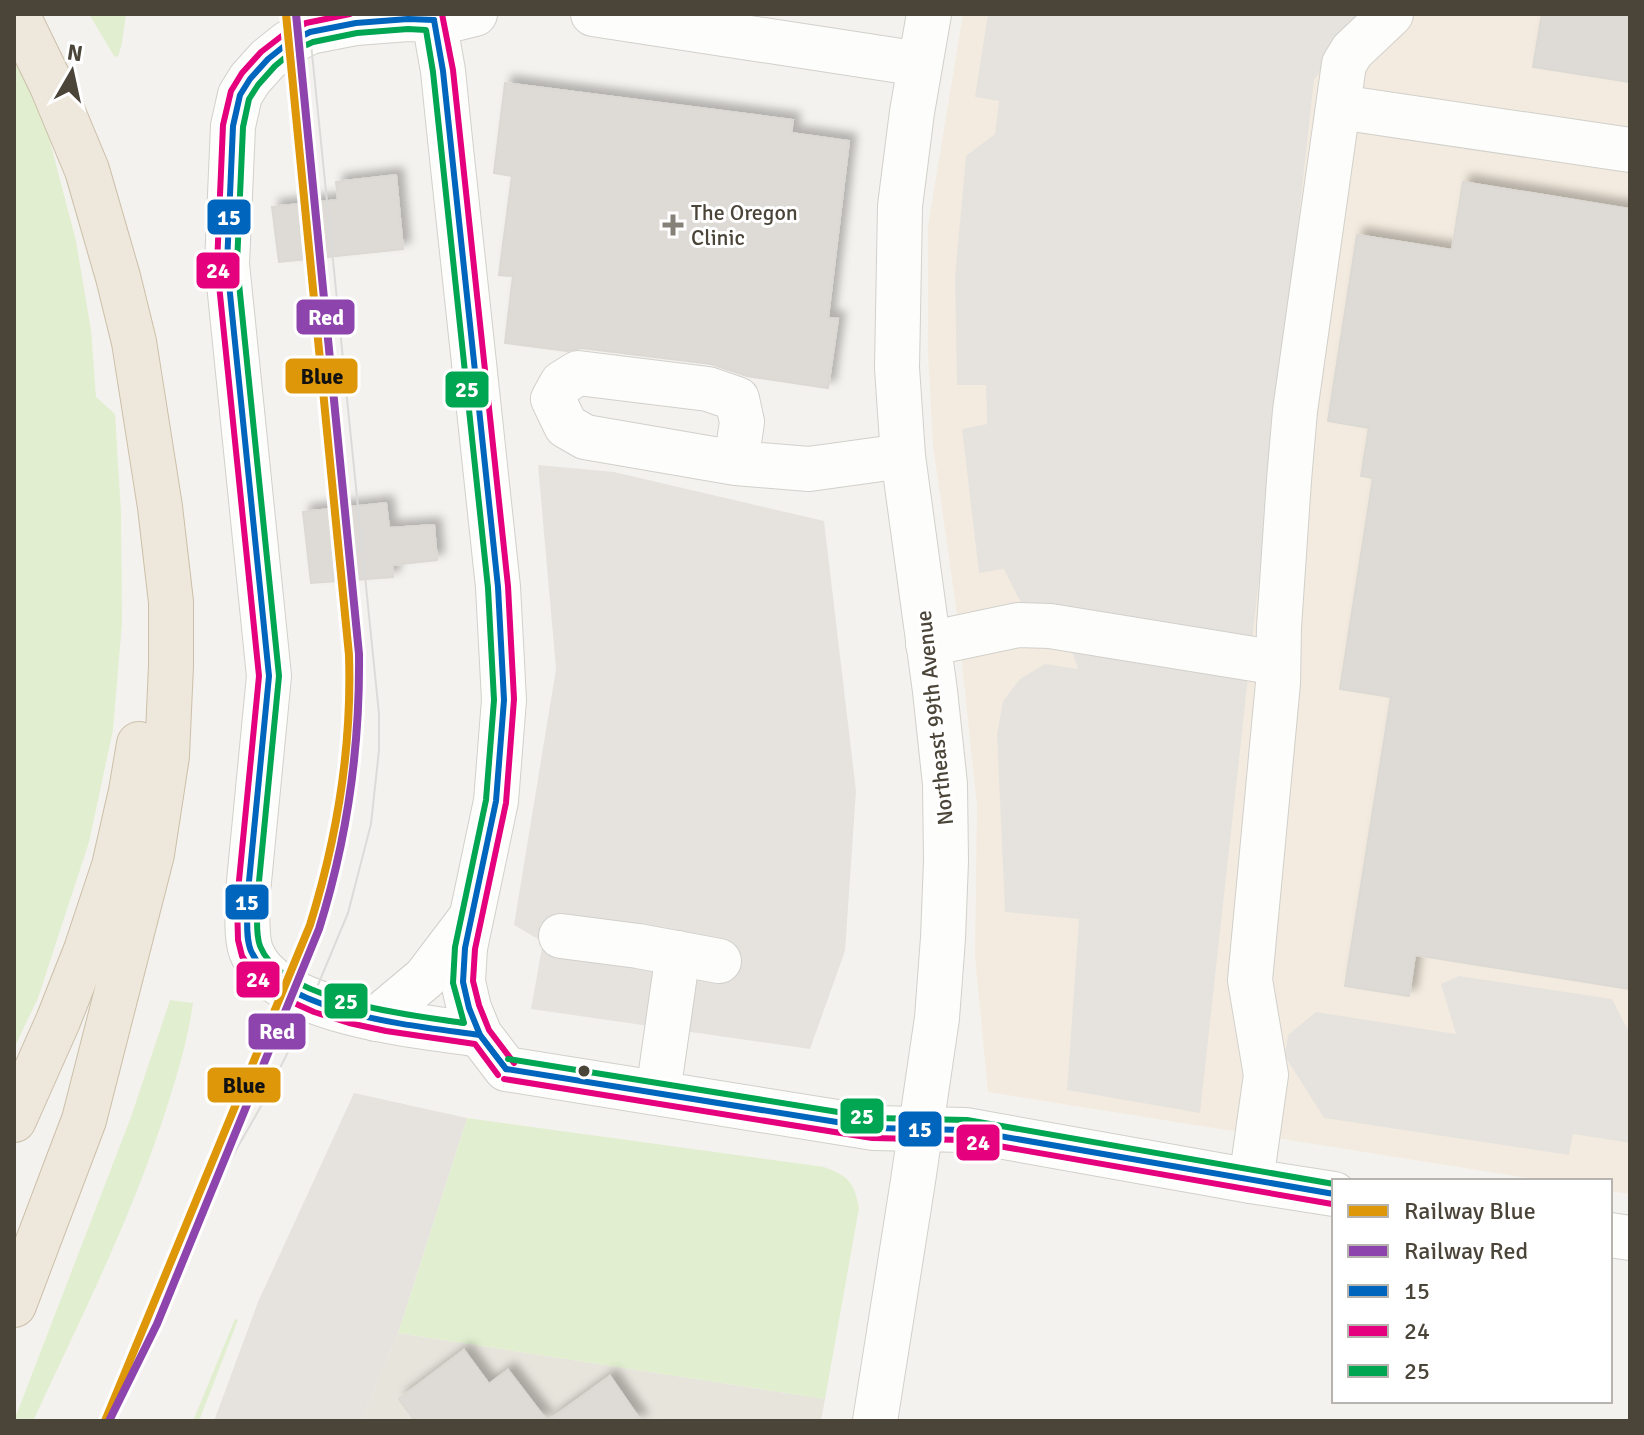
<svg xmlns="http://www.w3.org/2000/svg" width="1644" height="1435" viewBox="0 0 1644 1435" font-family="Signika,sans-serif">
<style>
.residential{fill:#e7e4dc}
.commercial{fill:#f3ebdf}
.green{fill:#e1eecf}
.parking{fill:#e6e3df}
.building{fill:#dedbd6;stroke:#dcd9d4;stroke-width:2;filter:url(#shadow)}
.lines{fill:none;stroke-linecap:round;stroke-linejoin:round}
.minor-casing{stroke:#d2d0cb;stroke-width:46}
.highway-casing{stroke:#ccbfa9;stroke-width:46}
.minor{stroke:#fdfdfc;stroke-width:44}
.highway{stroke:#ede8db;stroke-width:44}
.tram{stroke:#dbdbda;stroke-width:2}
.bus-1-casing{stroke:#fff;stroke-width:12}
.bus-2-casing{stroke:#fff;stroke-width:12}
.bus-3-casing{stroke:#fff;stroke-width:12}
.bus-1{stroke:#0065bd;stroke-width:6}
.bus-2{stroke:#e5007d;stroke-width:6}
.bus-3{stroke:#00a651;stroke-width:6}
.rail-1-casing{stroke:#fff;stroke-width:14}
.rail-2-casing{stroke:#fff;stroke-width:14}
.rail-1{stroke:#dd9709;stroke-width:8}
.rail-2{stroke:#8e44ad;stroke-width:8}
.poi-dot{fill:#868178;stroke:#fff;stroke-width:3}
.bus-dot{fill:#4b4439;stroke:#fff;stroke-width:3}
.labels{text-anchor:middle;stroke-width:6;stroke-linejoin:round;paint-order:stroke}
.poi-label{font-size:22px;fill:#4b4439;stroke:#fff;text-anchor:start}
.street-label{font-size:22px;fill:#4b4439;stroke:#fff}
.line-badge{stroke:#fff;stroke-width:3}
.badge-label{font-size:22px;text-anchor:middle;font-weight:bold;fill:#fff}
.pale-badge-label{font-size:22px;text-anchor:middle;font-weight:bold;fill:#111}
</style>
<defs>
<filter id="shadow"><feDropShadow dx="7" dy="-7" stdDeviation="4" flood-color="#0004"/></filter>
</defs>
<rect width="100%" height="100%" fill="#f4f2ee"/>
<path class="residential" d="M398,1333l427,66 -4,22h-460z"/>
<path class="commercial" d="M963,14h667v1180l-20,-3v-10h-63l-559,-89 -13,-135 2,-152 -21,-198 -23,-162 -5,-93v-126z"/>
<g class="green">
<path d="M89,14h37l-4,29 -4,14 -4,-1z"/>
<path d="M14,55l33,75 29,111 15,89 5,67 19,17 6,98 1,111 -9,107 -24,112 -51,156 -24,50z"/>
<path d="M170,1000l23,3c-6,41 -18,80 -31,119 -34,103 -83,200 -129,299h-19l117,-304z"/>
<path d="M467,1118l357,49c25,9 30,16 35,41l-34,191 -427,-66z"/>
<path d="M235,1319l3,1 -39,101h-6z"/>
</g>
<g class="parking">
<path d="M988,14h374l-48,66 -114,1033 -133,-23 12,-171 -74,-7 -8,-177 6,-34 17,-22 25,-15 33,5 -7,-20 -27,-1 -40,-79 -25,4 -17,-144 25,-5 -1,-39h-29l-2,-108 11,-121 29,-22 4,-33 -24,-4z"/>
<path d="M538,465l76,7 210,49 32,270 -11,160 -35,98 -279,-40 12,-67 -29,-17 42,-256z"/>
<path d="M1459,976l153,23 15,29 3,1v114l-57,-9 -4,21 -245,-37 -39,-62 3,-21 28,-23 140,22 -15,-50z"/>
<path d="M354,1093l113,25 -69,215 -37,88h-147l44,-119z"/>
</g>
<g class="building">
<path d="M1542,14h88v68l-97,-15z"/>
<path d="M505,83l288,37 -2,13 58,8 -21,177 10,1 -10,69 -81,-12 -36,-12 -130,-16 -14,3 -62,-8 8,-67 -14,-1 13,-99 -18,-3z"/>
<path d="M396,175l7,74 -124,13 -7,-55 66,-7 -2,-18z"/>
<path d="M1463,182l167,27v780l-215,-34 -6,41 -64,-10 46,-289 -51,-8 33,-211 -12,-2 8,-48 -41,-7 29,-186 95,15z"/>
<path d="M386,503l3,25 45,-3 3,35 -45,5 1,12 -82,6 -8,-71z"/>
<path d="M464,1350l25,34 19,-14 39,51h-132l-16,-22z"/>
<path d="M610,1376l31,45h-93z"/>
</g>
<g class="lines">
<g class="minor-casing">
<g id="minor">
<path d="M475,14l-24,6 -43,-1 -52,4 -46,9 -22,11 -20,16 -18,20 -10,16 -7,31 -6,138 42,412 -22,226c1,16 -1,34 4,49 23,63 171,75 229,84"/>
<path d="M593,14l327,50"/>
<path d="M434,20l9,51 6,59 49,457 6,113 -8,101 -31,147 -2,34 6,26 11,27 26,34 368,59 91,2 286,51 83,13"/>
<path d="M1339,107l291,43"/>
<path d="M736,463l6,-41 -5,-23 -29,-10 -130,-16 -16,10 -9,16 13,27 19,11 151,26 73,6 94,-13"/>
<path d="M928,644l90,-19 32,1 228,37"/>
<path d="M561,936l77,10 81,15"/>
<path d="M376,1019l49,-41 44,-58"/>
<path d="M658,1093l20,-140"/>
<path d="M1251,1181l15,-106 -16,-95 28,-297 1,-56 10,-147 6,-69 49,-347 8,-13 39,-37"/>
<path d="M1610,1235l20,3"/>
<path d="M875,1421l38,-240 24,-163 6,-80 3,-77 -1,-77 -10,-93 -32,-235 -6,-88 3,-162 12,-94 17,-98"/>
</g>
</g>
<g class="highway-casing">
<g id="highway">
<path d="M14,1120l44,-99 28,-71 28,-84 17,-75 8,-47"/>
<path d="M14,1305l70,-185 68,-266 15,-98 4,-91v-63l-11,-95 -26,-165 -16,-65 -31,-107 -35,-84 -35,-72"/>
</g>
</g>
<use href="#minor" class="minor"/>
<use href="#highway" class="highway"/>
<path class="tram" d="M148,1320l35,-77 77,-135 40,-80 48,-115 23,-89 8,-74v-36l-71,-700"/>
<g class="bus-1-casing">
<g id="bus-1">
<path d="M434,20l-26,-1 -52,4 -46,9 -22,11 -20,16 -18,20 -10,16 -7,31 -6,138 42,412 -22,226c1,15 -2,35 4,49 29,64 167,75 229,84l26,34"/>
<path d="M434,20l9,51 55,516 6,113 -8,101 -31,147 -2,34 6,26 11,27 26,34"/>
<path d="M506,1069l368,59 91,2 369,64"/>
</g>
</g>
<g class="bus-2-casing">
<g id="bus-2">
<path d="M350,14l-44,9 -23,12 -22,17 -19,21 -11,18 -8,34 -6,140 42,411 -22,225 1,39 4,16 16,24 25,18 31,14 35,11 37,8 89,13 23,31"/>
<path d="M442,14l11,56 55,516 6,113 -8,104 -31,146 -2,32 6,24 10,25 25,33"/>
<path d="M504,1079l368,59 92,2 368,64"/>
</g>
</g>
<g class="bus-3-casing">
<g id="bus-3">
<path d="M408,29l18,1 7,42 55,516 6,112 -8,100 -31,147 -2,36 11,40c-53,-8 -182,-21 -204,-77 -5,-13 -2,-30 -3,-44l22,-226 -42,-412 6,-137 6,-28 9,-14 17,-19 18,-15 20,-9 44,-9z"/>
<path d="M508,1059l367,59 92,2 367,64"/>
</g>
</g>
<use href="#bus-1" class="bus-1"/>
<use href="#bus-2" class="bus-2"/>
<use href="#bus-3" class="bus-3"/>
<g class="rail-1-casing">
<path id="rail-1" d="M105,1421l205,-496c27,-87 42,-179 39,-270l-63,-641"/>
</g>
<g class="rail-2-casing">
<path id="rail-2" d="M109,1421l48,-97 162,-395c28,-89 41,-182 40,-275l-63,-640"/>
</g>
<use href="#rail-1" class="rail-1"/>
<use href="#rail-2" class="rail-2"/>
</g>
<path class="poi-dot" d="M669 213h8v8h8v8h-8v8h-8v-8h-8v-8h8z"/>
<circle class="bus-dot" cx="584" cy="1071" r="7"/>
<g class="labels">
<g class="poi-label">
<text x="691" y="220">The Oregon<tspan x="691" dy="25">Clinic</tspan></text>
</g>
<g class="street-label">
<text transform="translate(934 718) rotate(-96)" y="8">Northeast 99th Avenue</text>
</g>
</g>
<g class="line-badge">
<rect x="206" y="198" width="46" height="38" rx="8" fill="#0065bd"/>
<rect x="195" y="251" width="46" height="39" rx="8" fill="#e5007d"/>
<rect x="295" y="298" width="61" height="38" rx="8" fill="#8e44ad"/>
<rect x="284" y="357" width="75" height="38" rx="8" fill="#dd9709"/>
<rect x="444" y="370" width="46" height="39" rx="8" fill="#00a651"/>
<rect x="224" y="883" width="46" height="38" rx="8" fill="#0065bd"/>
<rect x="235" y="960" width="46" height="39" rx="8" fill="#e5007d"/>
<rect x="323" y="982" width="46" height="38" rx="8" fill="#00a651"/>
<rect x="247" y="1012" width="60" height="39" rx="8" fill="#8e44ad"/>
<rect x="206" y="1066" width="76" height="38" rx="8" fill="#dd9709"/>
<rect x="839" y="1097" width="46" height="38" rx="8" fill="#00a651"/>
<rect x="897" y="1110" width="46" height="38" rx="8" fill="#0065bd"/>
<rect x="955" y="1123" width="46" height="39" rx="8" fill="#e5007d"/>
</g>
<g class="badge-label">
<text x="229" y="225">15</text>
<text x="218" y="278">24</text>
<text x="326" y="325">Red</text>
<text x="467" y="397">25</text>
<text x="247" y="910">15</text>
<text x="258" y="987">24</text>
<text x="346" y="1009">25</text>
<text x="277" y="1039">Red</text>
<text x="862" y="1124">25</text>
<text x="920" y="1137">15</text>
<text x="978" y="1150">24</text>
</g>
<g class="pale-badge-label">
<text x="322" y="384">Blue</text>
<text x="244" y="1093">Blue</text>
</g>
<rect width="1644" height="1435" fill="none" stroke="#4b4439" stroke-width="32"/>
<rect x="1332" y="1179" width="280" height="224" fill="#ffffff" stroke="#b7b4b0" stroke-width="2"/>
<rect x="1348" y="1205" width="40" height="12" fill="#dd9709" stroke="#b7b4b0" stroke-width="2"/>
<text x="1404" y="1219" font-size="24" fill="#4b4439">Railway Blue</text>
<rect x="1348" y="1245" width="40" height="12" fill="#8e44ad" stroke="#b7b4b0" stroke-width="2"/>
<text x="1404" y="1259" font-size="24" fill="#4b4439">Railway Red</text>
<rect x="1348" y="1285" width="40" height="12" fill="#0065bd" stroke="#b7b4b0" stroke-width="2"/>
<text x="1404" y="1299" font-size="24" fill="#4b4439">15</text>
<rect x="1348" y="1325" width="40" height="12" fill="#e5007d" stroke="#b7b4b0" stroke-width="2"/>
<text x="1404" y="1339" font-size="24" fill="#4b4439">24</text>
<rect x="1348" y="1365" width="40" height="12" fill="#00a651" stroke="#b7b4b0" stroke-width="2"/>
<text x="1404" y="1379" font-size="24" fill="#4b4439">25</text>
<g transform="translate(72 72) rotate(9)" stroke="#ffffff" stroke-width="6" paint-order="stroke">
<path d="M0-6L14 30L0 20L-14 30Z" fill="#4b4439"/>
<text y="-12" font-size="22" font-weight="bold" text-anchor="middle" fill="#4b4439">N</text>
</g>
</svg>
